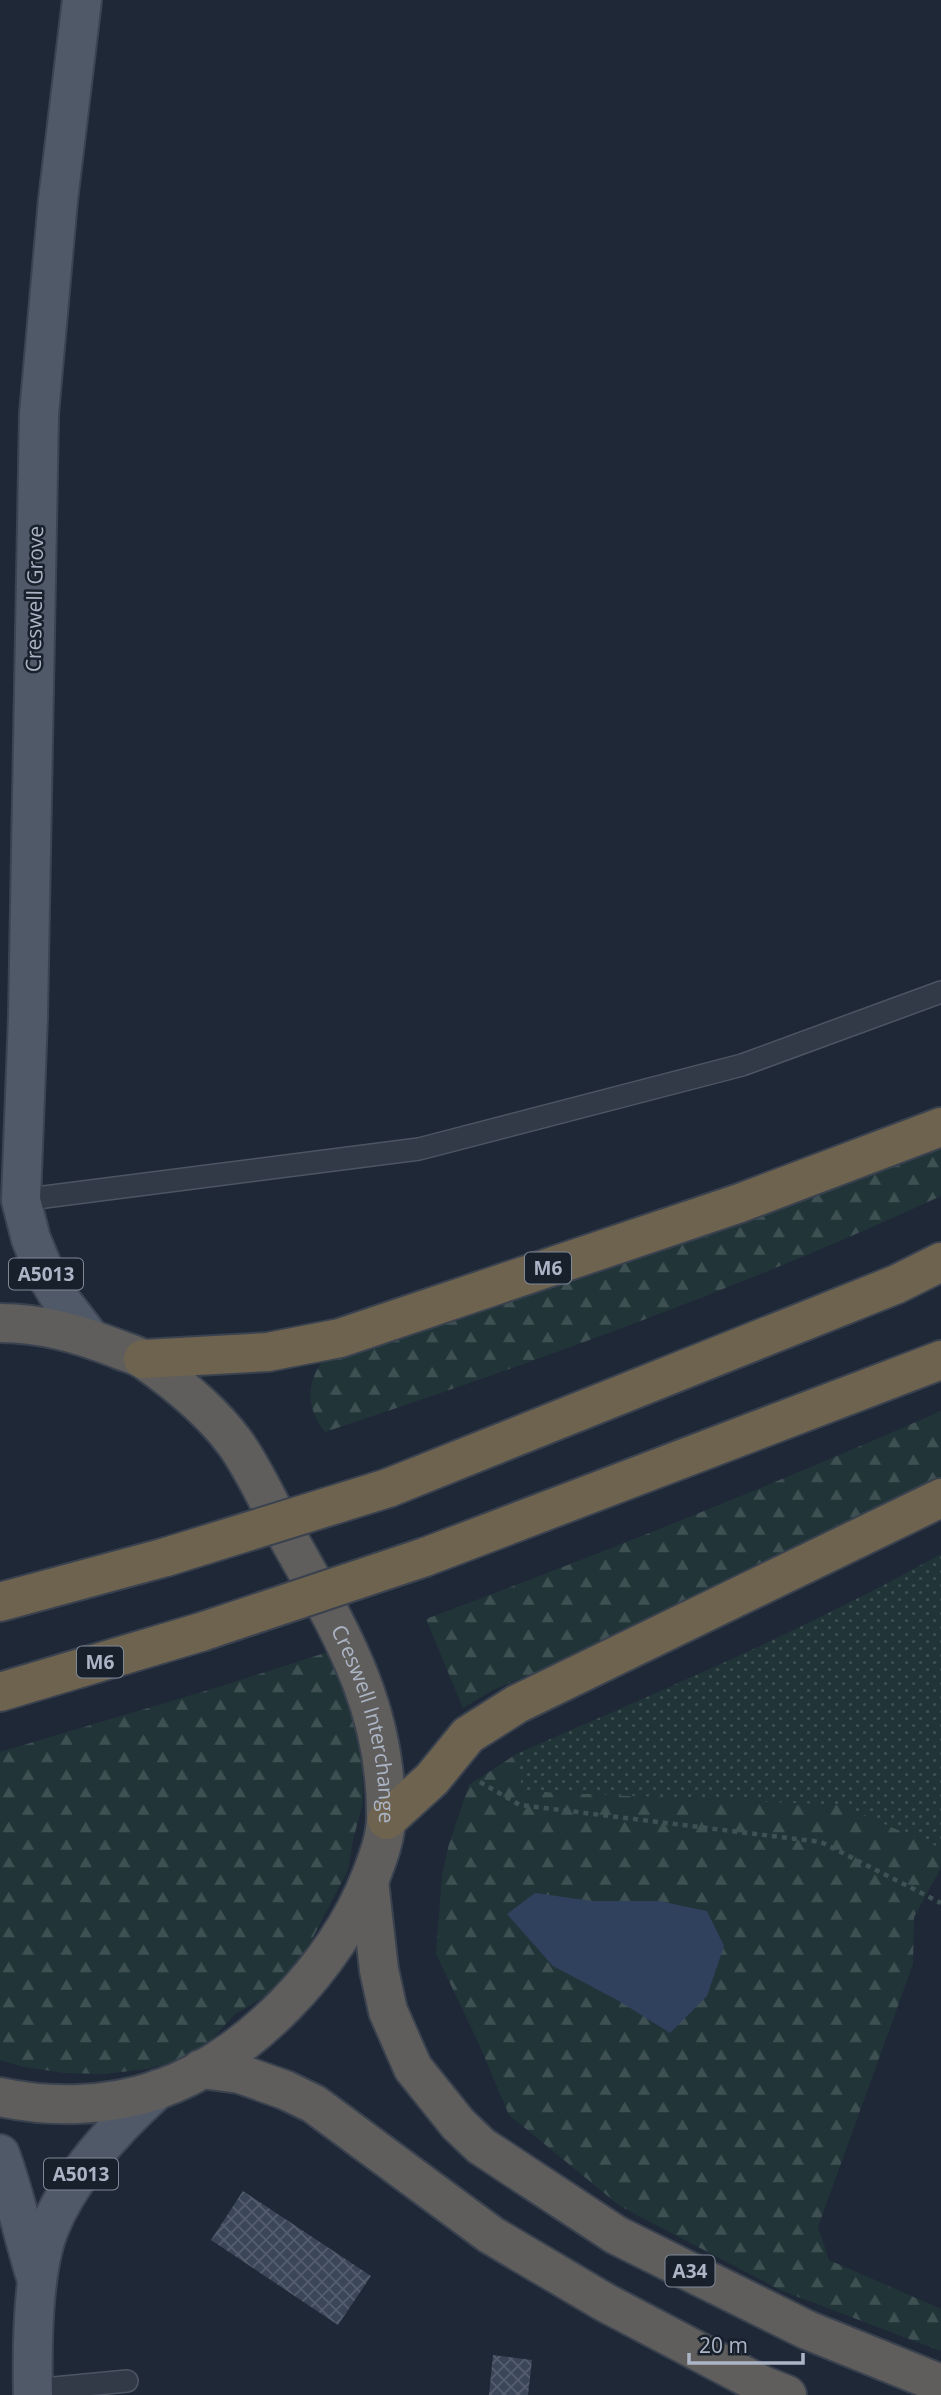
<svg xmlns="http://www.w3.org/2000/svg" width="941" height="2395" viewBox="0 0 941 2395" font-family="'Open Sans',sans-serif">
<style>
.forest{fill:url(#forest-firs)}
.park{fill:url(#park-dots)}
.water{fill:#30415e}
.building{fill:url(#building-cross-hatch)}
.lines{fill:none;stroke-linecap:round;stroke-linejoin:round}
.service-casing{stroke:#4d5563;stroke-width:24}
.primary-casing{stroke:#3c4451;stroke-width:42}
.trunk-casing{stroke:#3a424f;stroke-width:42}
.motorway-casing{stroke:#3a424f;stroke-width:42}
.path{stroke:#3e5256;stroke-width:4.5;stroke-dasharray:5 5;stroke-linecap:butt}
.service{stroke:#323a48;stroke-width:21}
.primary{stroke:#505968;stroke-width:38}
.trunk{stroke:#5f5e5c;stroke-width:38}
.motorway{stroke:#6e634f;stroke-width:38}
.motorway-bridge-casing{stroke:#3a424f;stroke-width:42;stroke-linecap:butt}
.motorway-bridge{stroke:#6e634f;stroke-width:38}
.labels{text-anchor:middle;stroke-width:5;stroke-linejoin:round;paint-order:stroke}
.shield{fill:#18202c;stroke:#808897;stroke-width:2}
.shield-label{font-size:19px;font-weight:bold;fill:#acb5c5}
.street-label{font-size:21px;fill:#acb5c5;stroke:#18202c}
</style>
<defs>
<pattern id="forest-firs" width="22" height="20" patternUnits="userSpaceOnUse" patternTransform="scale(1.75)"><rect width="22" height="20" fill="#213538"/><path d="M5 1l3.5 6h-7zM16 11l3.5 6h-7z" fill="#3f5053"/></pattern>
<pattern id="park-dots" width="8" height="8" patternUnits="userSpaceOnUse" patternTransform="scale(1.75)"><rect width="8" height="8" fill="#213538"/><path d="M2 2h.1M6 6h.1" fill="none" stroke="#3f5053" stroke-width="1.8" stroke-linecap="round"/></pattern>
<pattern id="building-cross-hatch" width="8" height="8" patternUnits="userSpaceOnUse" patternTransform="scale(1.75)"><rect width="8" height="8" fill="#3b4658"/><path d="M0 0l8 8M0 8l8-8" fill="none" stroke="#555e6e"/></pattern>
</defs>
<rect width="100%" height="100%" fill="#1f2837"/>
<g class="forest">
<path d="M941,1146v50c-200,92 -407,167 -616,236 -19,-24 -19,-48 -2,-72z"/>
<path d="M941,1411v76l-267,128 -179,74 -32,19 -37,-89c174,-65 345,-133 515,-208z"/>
<path d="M334,1650l18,39v30l10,33 1,50 -10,38 -5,30 -51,98 -28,26 -35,21 -22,24 -27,21 -39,9 -41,5 -40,-1 -41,-6 -24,-7v-308l222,-66z"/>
<path d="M518,1753l5,38 316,14 102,43v20l-27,49 -1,47 -95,263 11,33 112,49v42l-161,-61 -160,-84 -111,-91 -30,-71 -43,-90 6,-79 7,-31 20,-59z"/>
</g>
<path class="park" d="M941,1554v294l-102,-43 -317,-14 -4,-38c143,-62 287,-123 423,-199z"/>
<path class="water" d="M535,1893l57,8h67l48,10 17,35 -17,50 -37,37 -51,-32 -66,-35 -46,-52z"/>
<g class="building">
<path d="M243,2191l128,85 -33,49 -127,-85z"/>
<path d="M493,2355l39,5 -4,35h-39z"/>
</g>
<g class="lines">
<g class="service-casing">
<g id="service">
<path d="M21,1200l398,-51 323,-84 199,-73"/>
<path d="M33,2390l94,-9"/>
</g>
</g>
<g class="primary-casing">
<g id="primary">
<path d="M82,0l-24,200 -19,214 -11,602 -7,184 10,39 14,34 18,30 27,35"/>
<path d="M0,2154c15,40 23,82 36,123"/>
<path d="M33,2395c-1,-47 -1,-123 16,-166 21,-53 67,-102 109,-140"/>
</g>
</g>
<g class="trunk-casing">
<g id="trunk">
<path id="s1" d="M0,1323c42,0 79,11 118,26 9,4 20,6 28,12 31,22 67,52 89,82 19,26 35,63 51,91 53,95 101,170 100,283 0,20 -8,41 -15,59 -34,89 -123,183 -214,214 -50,17 -106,18 -157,7"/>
<path d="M369,1881l10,89 9,41 25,57 45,56 23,22 135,89 191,95 134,54"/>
<path d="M201,2069l39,5 45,16 29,14 177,131 115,68 156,82 25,10"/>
</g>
</g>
<g class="motorway-casing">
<g id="motorway">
<path d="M143,1359l125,-7 72,-14 400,-135 201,-76"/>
<path d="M388,1488l509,-204 44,-22"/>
<path d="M425,1557l516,-197"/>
<path d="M0,1602l166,-45"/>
<path d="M0,1692l201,-60"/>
<path d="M387,1820l45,-41 36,-44 49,-31 424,-206"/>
</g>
</g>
<path class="path" d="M480,1782l40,23 301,37 120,61"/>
<use href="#service" class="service"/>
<use href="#primary" class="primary"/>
<use href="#trunk" class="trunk"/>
<use href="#motorway" class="motorway"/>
<g class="motorway-bridge-casing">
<g id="motorway-bridge">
<path d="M166,1557l222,-69"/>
<path d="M201,1632l224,-75"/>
</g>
</g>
<use href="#motorway-bridge" class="motorway-bridge"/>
</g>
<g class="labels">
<g class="shield">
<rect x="525" y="1252.5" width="46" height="31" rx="5"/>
<rect x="9" y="1258.5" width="74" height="31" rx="5"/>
<rect x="77" y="1646.5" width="46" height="31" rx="5"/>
<rect x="44" y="2158.5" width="74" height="31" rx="5"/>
<rect x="665.5" y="2255.5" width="49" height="31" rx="5"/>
</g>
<g class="shield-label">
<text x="548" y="1275">M6</text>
<text x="46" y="1281">A5013</text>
<text x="100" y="1669">M6</text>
<text x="81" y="2181">A5013</text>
<text x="690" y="2278">A34</text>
</g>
<g class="street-label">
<text transform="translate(35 599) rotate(-89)" y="7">Creswell Grove</text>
<text dy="7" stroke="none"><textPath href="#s1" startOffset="586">Creswell Interchange</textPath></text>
</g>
</g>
<path d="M689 2353v10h114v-10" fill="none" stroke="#acb5c5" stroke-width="3.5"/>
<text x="699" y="2353" font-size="21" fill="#acb5c5" stroke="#18202c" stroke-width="5" paint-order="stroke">20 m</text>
</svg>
